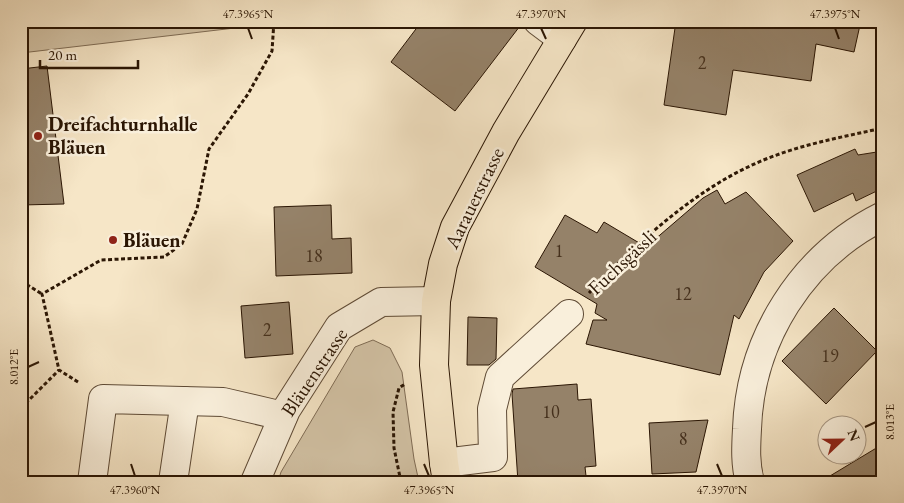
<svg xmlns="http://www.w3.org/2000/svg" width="904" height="503" viewBox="0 0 904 503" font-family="'EB Garamond',serif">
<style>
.green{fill:#d3c3a6;stroke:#7f6c55}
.building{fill:#958269;stroke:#2b1604}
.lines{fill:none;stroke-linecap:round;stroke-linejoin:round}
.minor-casing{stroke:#5e4a35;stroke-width:30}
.major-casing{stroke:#2b1604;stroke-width:30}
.path{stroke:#2b1604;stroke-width:3;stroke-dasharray:4 2.5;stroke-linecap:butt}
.minor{stroke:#f9efdb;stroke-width:28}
.major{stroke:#f6e6c7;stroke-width:28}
.ticks{fill:none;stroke:#2b1604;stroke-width:2}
.poi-dot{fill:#8f2418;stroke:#f9efdb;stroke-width:2}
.labels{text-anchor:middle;stroke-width:5;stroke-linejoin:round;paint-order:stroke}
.number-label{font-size:18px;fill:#46311d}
.poi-label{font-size:20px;font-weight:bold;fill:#2b1604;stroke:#f9efdb;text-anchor:start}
.street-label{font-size:20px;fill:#2b1604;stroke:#f9efdb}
.neatline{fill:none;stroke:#2b1604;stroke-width:2}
.ticks-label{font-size:12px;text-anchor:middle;fill:#2b1604}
</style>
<rect width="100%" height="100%" fill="#f6e6c7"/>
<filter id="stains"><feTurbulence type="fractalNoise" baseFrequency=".004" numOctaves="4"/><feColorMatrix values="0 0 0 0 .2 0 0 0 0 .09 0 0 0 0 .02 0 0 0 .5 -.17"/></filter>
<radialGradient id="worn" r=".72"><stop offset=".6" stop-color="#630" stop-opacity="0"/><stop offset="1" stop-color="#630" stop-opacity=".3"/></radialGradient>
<g class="green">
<path d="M21,21h230l1,5 -231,27z"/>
<path d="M373,340l17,8 12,24 12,87 5,23h-141l3,-10 74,-125z"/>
</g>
<g class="building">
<path d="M422,21h101v1l-68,89 -64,-49z"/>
<path d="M676,21h170l14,4 -6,27 -38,-8 -5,37 -78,-11 -7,45 -62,-10z"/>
<path d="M47,66l17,138 -43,1v-136z"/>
<path d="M855,149l3,6 25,-4v37l-27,13 -3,-8 -39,19 -17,-37z"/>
<path d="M717,190l8,14 21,-12 47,49 -29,31 -25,47 -5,-4 -14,60 -134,-31 7,-24h14l-12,-7 2,-9 -62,-37 30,-52 32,18 7,-11 42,25 57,-49z"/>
<path d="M331,205l1,34 19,-1 1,35 -76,3 -2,-69z"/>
<path d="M289,302l4,52 -48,4 -4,-52z"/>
<path d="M834,308l43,43 -51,53 -44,-43z"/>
<path d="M468,317l29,1 -1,41 -7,6h-22z"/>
<path d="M577,384l1,16 13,-1 5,67 -11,1 1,9 -29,2 1,4h-40l-6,-88 1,-5z"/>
<path d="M708,420l-12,52 -44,2 -3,-51z"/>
<path d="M883,444v38h-63z"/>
</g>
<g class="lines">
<g class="minor-casing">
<g id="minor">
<path d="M538,21l24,18"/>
<path d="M444,463l49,-6 -1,-48 8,-32 69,-63"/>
<path d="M92,482l11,-83 120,3 60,14"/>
<path d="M173,482l12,-81"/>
<path d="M255,482l31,-72 53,-83 42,-25 55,-1"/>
<path d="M750,482c-5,-18 -4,-35 -3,-53 3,-90 55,-173 136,-213"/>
</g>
</g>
<g class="major-casing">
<path id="major" d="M447,482l-3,-19 -10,-98 2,-64 7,-37 12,-37 51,-95 67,-111"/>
</g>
<g class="path">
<path d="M21,281l21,13"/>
<path d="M589,293c46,-48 101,-99 161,-127 42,-20 88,-28 133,-38"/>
<path d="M78,382l-19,-12 -17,-76 59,-34 63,-3 18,-13 15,-35 12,-60 39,-55 24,-43 2,-30"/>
<path d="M21,408l38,-38"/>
<path d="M401,482l-7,-34 -1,-36 6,-24 6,-4"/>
</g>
<use href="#minor" class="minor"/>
<use href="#major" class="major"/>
</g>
<path class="ticks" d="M248,28l4,11M541,28l5,11M835,28l4,11M28,367l11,-5M865,427l11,-5M131,464l4,12M424,464l5,12M717,464l5,12"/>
<g class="poi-dot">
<circle cx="38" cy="136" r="5"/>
<circle cx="113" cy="240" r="5"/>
</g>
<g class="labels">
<g class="number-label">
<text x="702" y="69">2</text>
<text x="559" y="257">1</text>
<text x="314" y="262">18</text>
<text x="683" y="300">12</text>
<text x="267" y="336">2</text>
<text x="830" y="362">19</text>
<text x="551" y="418">10</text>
<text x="683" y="445">8</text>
</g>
<g class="poi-label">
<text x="48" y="131">Dreifachturnhalle<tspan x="48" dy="23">Bläuen</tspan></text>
<text x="123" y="247">Bläuen</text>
</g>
<g class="street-label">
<text transform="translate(474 198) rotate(-64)" y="7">Aarauerstrasse</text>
<text transform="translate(622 262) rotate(-43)" y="7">Fuchsgässli</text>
<text transform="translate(314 372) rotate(-56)" y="7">Bläuenstrasse</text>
</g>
</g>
<rect width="904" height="503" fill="none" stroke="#f6e6c7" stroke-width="55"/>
<g transform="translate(842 440) rotate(68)"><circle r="24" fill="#f9efdb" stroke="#a79885"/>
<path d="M0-4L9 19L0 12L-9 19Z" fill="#8f2418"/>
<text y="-8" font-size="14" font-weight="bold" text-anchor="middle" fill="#2b1604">N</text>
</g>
<path d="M40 60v8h98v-8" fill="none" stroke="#2b1604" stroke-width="2.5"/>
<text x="48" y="60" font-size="15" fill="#2b1604" stroke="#f9efdb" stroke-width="4" paint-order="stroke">20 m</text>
<rect x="28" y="28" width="848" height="448" class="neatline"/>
<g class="ticks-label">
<text x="248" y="18">47.3965°N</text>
<text x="541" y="18">47.3970°N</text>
<text x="835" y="18">47.3975°N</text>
<text transform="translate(14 367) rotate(-90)" y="4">8.012°E</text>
<text transform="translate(890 422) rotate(-90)" y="4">8.013°E</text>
<text x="135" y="494">47.3960°N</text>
<text x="429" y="494">47.3965°N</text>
<text x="722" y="494">47.3970°N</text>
</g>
<rect width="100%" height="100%" filter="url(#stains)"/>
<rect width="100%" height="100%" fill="url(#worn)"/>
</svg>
